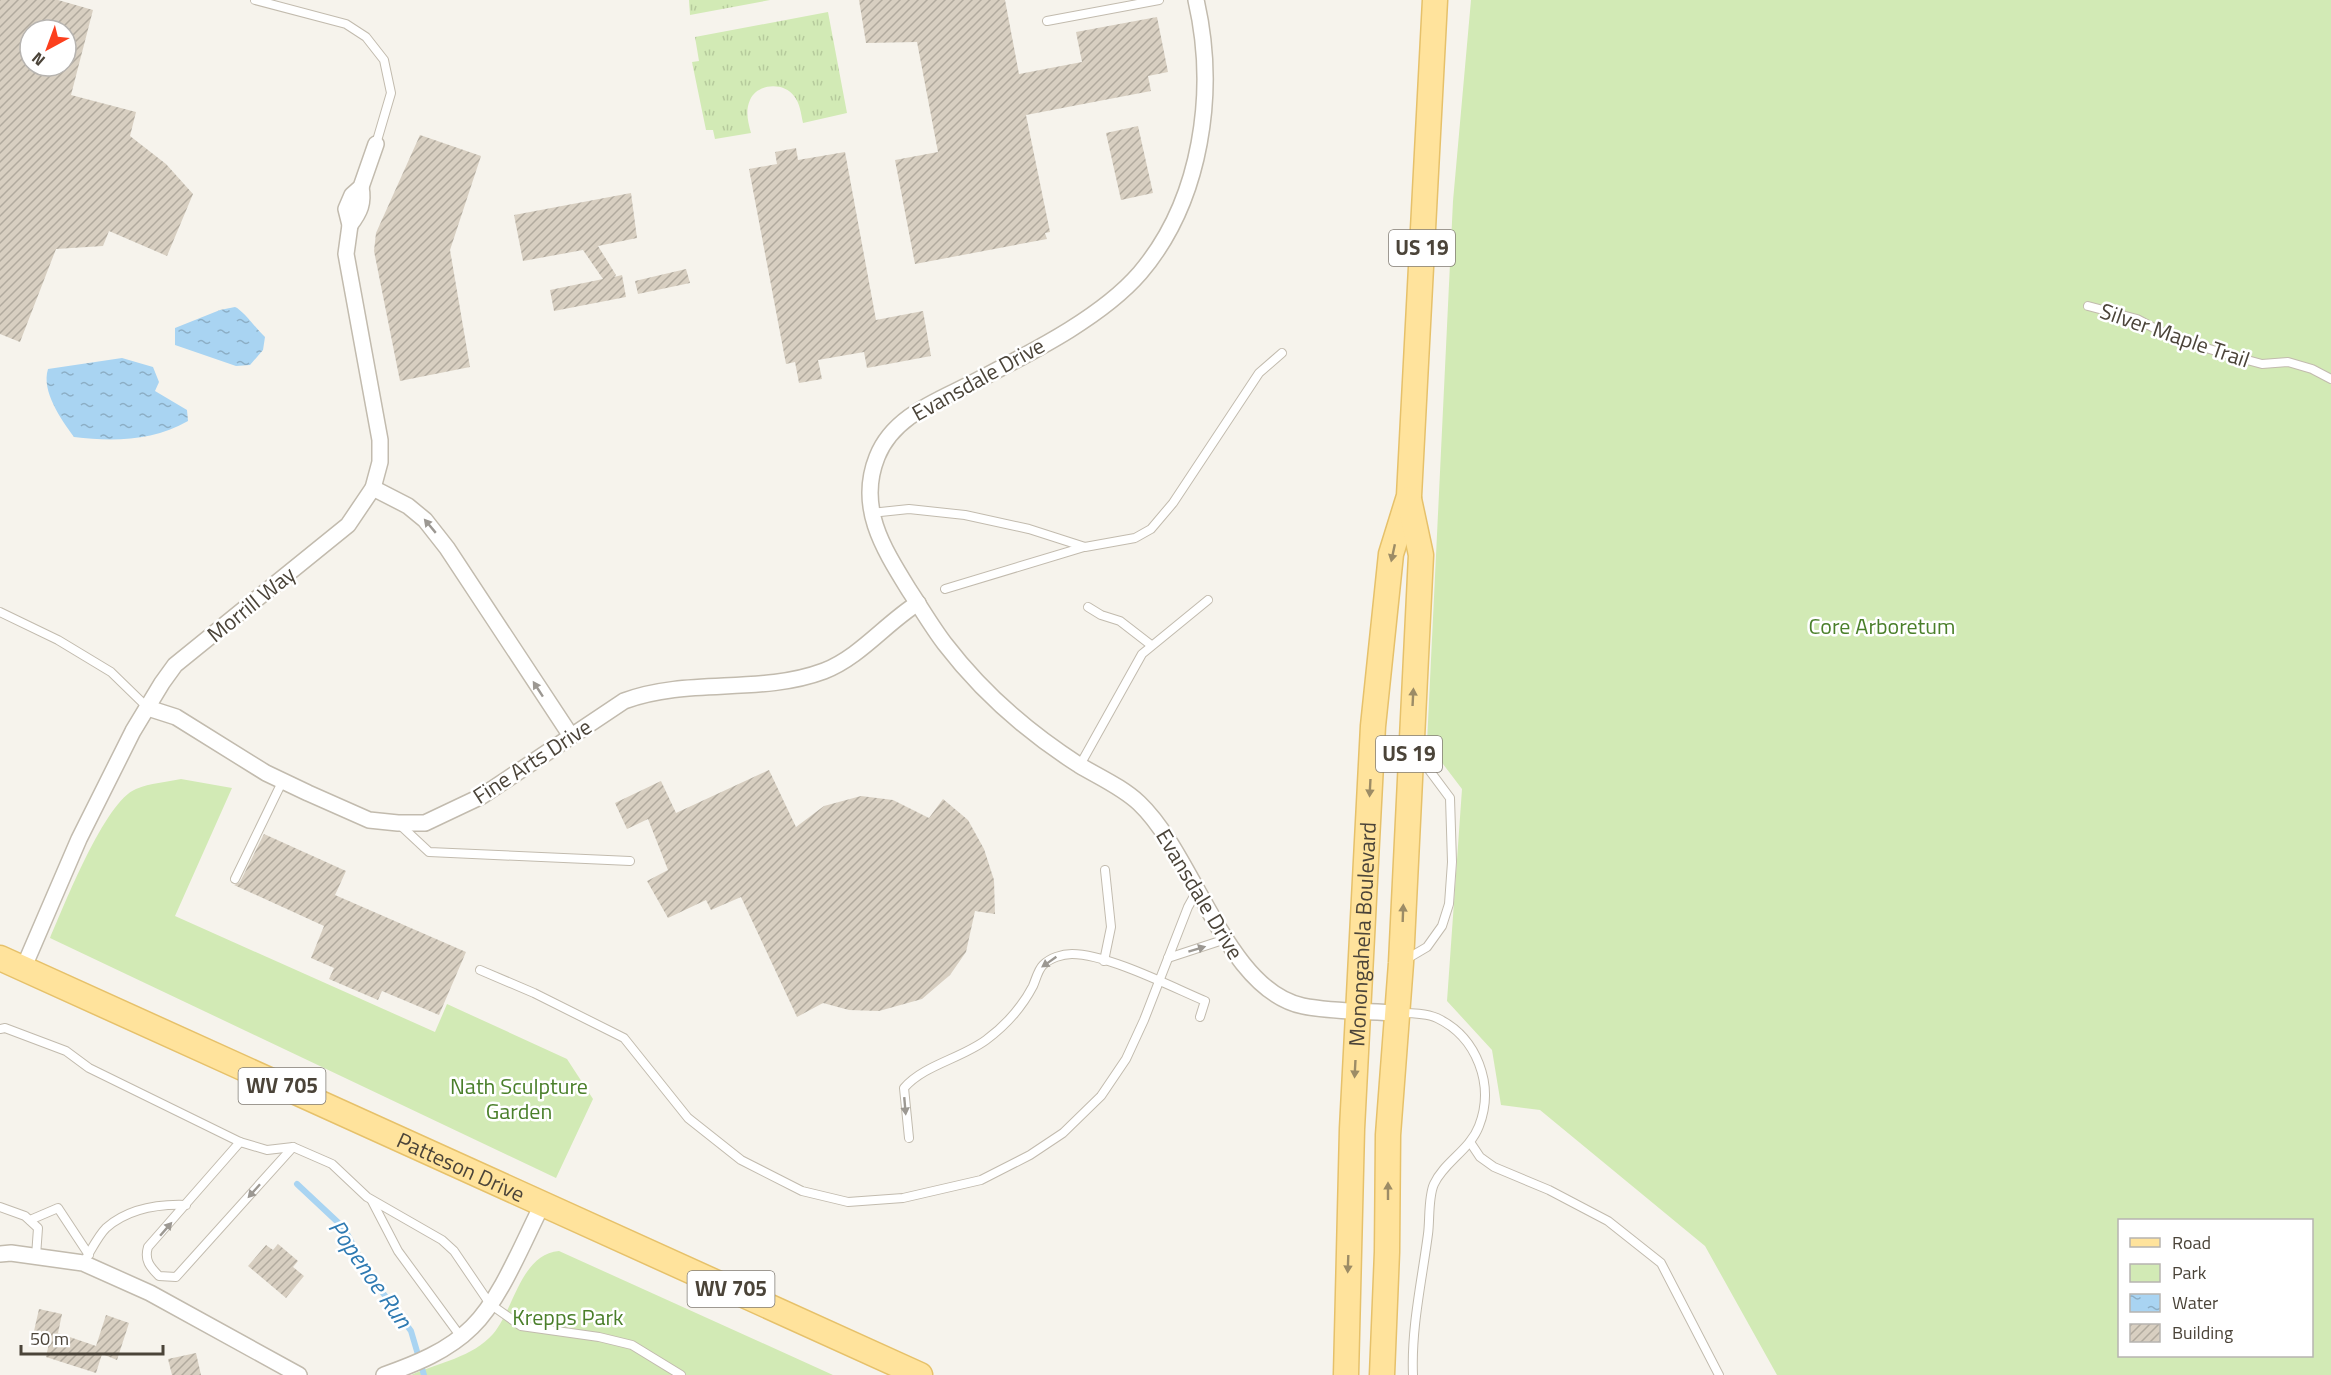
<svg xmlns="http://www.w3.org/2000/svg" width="2331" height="1375" viewBox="0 0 2331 1375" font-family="'Titillium Web',sans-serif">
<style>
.grass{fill:url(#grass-tufts)}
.park{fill:#d2eab5;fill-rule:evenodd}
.water{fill:url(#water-ripples)}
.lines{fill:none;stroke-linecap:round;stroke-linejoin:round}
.stream{stroke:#a9d4f2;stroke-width:6}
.building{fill:url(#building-hatch);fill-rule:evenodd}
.lane-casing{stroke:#c2bbae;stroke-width:10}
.street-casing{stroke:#c2bbae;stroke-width:18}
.primary-casing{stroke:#e6c16a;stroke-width:27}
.lane{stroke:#fff;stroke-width:8}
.street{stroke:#fff;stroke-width:15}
.primary{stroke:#ffe39c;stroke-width:24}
.oneway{fill:#9c9892}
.oneway2{fill:#9c8c66}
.labels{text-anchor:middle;stroke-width:5;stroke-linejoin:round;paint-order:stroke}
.shield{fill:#fff;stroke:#817c74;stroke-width:1.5}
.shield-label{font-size:21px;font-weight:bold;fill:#4b4439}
.street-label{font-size:22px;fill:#4b4439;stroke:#fff}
.park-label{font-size:22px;fill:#4a7f2a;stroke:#fff}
.water-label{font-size:24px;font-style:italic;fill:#2e7ab2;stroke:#fff}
</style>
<defs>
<pattern id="grass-tufts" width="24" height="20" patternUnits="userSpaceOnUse" patternTransform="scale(1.5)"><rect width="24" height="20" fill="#d2eab5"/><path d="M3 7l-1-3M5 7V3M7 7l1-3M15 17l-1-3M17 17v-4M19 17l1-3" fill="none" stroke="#b6ca9c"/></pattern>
<pattern id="water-ripples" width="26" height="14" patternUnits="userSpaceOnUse" patternTransform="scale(1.5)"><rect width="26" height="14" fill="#a9d4f2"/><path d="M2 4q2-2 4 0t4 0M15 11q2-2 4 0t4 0" fill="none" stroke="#8caec5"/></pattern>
<pattern id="building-hatch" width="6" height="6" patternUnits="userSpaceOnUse" patternTransform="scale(1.5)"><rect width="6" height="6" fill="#d8cfc1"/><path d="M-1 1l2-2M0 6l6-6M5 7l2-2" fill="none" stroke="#b1aa9e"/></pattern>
</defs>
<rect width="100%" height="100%" fill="#f6f3ec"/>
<g class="grass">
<path d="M689,0h81l-80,15z"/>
<path d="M828,12l19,101 -44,10c-2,-9 -3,-20 -9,-27 -10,-14 -37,-13 -44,4 -5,11 -2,22 1,33l-36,6 -2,-9h-7l-14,-68 7,-1 -4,-24z"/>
</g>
<g class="park">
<path d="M1471,0h860v1375h-554l-72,-129 -165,-136 -39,-5 -9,-55 -45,-49 15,-212 -35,-46 26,-542zM2120,1220h192v136h-192z"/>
<path d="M181,779l51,9 -57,128 260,116 12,-28 120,55 26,40 -37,79 -506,-240c14,-32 55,-137 86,-149 14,-6 31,-7 45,-10z"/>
<path d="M559,1251l274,124h-422c27,-12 62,-18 82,-41 22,-26 27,-79 66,-83z"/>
</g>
<g class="water">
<path d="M235,307c8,3 22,23 30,30l-2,13 -13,15 -14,1 -61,-21v-17l45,-18z"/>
<path d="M122,358l31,9 6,15 -4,9 32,19 1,11c-35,20 -75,21 -114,16 -13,-18 -33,-46 -26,-68z"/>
</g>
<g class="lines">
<path class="stream" d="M297,1184l47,44 22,42 45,61 13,44"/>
</g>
<g class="building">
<path d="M0,0h58l35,10 -22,85 65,17 -6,24 36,28 27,30 -26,62 -58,-25 -6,15 -47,3 -36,93 -20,-8zM30,30h36v36h-36z"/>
<path d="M859,0h146l14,74 63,-12 -6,-30 81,-15 11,55 -20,4 3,15 -125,24 24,117 -5,1 2,6 -132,25 -20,-104 43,-8 -21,-110 -51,1z"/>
<path d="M1138,126l15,67 -32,7 -15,-67z"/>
<path d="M420,135l61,21 -31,94 20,117 -70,14 -26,-130 2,-18z"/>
<path d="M796,148l2,12 47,-8 31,168 47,-9 8,45 -64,12 -3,-16 -46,8 4,19 -23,4 -4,-21 -9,2 -37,-195 28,-5 -2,-12z"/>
<path d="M631,193l6,45 -39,8 18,29 -2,2 8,-2 4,22 -72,14 -4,-21 53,-11 -20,-29 -60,11 -9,-46z"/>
<path d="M686,269l4,14 -52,11 -3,-13z"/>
<path d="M769,770l27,57 28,-21 37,-10 32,4 36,18 14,-19 25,21 16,29 10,31 1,34 -20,-3 -9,41 -16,23 -28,24 -43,12 -30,-1 -26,-7 -26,14 -56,-120 -30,13 -5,-10 -38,18 -21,-37 21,-11 -20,-51 -21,10 -12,-26 46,-22 15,32z"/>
<path d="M264,834l82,37 -11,24 131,57 -27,63 -57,-24 -4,9 -49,-21 5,-11 -23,-10 13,-32 -90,-41 6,-3z"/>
<path d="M278,1244l20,17 -5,6 11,9 -18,22 -38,-32 18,-21 7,5z"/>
<path d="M39,1309l23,5 -4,19 38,13 10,-31 23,8 -12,37 -15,-6 -6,19 -50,-16 5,-23 -17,-3z"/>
<path d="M196,1353l5,22h-29l-4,-16z"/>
</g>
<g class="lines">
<g class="lane-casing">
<g id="lane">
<path d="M255,0l91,24 20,13 18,23 7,33 -15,51"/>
<path d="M1047,21l112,-21"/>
<path d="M2088,306l49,13 36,19 63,19 26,7 26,-2 24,7 19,10"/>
<path d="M871,513l38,-4 56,6 64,14 56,18 50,-9 16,-9 22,-26 86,-130 23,-20"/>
<path d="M945,589l139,-42"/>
<path d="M1088,607l13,8 19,6 31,24"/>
<path d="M0,612l58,28 53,32 37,36"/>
<path d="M1080,765l62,-111 66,-54"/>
<path d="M399,824l30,28 201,9"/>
<path d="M235,879l48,-99"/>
<path d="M1168,958l58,-19"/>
<path d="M1405,960l22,-13 15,-21 7,-22 3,-42 -2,-64 -32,-43"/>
<path d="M1104,961l7,-34 -6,-57"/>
<path d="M480,970l54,23 90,45 64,80 53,42 61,31 46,11 55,-4 78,-18 49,-25 33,-22 38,-37 25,-37 18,-39 44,-113 10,-18"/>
<path d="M1401,1013c11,0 25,0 36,5 40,19 58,67 42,108 -9,24 -35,36 -45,58 -6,13 -4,36 -6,50 -6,46 -17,94 -15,141"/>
<path d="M0,1029l5,-1 61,23 23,17 151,74 27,8 26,-3 39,17 35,33 75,43 12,11 36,53 31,22 78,11 33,8 49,30"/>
<path d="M909,1138l-5,-50c20,-23 56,-29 82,-48 19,-14 36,-33 47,-54 3,-7 5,-16 10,-21 7,-7 19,-11 29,-11 35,0 100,33 133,47l-5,16"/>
<path d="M240,1142l-92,105c-4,13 2,20 11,29l17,1 117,-130"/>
<path d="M1470,1142l10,15 14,10 55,23 59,31 53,42 58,112"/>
<path d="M372,1201l26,50 63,86"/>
<path d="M0,1207l25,9 13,12 -2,28"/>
<path d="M30,1220l28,-12 31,47"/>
<path d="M83,1263c7,-10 14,-26 23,-35 23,-20 52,-24 80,-23"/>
</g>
</g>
<g class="street-casing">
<g id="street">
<path d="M1196,0c21,91 6,200 -56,273 -39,45 -110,80 -162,107 -37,20 -84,34 -101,77 -20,50 6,91 32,133 12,18 23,37 36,54 36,47 84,89 134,121 20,12 43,22 60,38 56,53 87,187 164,203 30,6 63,5 94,7"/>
<path d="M350,225c10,-13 14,-22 11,-38"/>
<path d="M373,488l35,18 17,14 22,28 124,188"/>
<path d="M148,708l28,9 90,56 42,20 61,27 29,3h27l57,-27 142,-95c65,-24 136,-6 200,-30 36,-14 62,-48 94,-68"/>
<path d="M23,969l56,-130 54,-108 29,-48 13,-18 173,-140 25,-37 7,-26v-22l-34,-186 4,-29 -4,-16 6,-14 9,-8 15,-43"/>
<path d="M0,1254l11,-1 72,10 67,30 149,82"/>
<path d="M384,1375c31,-11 64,-24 88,-48 29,-28 52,-87 71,-124"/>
</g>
</g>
<g class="primary-casing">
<g id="primary">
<path id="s1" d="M0,958l920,417"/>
<path id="s2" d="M1346,1375l6,-246 21,-403 18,-172 18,-58 26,-496"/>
<path d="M1382,1375l5,-123 1,-117 13,-172 20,-408 -12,-56"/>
</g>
</g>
<use href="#lane" class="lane"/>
<use href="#street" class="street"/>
<use href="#primary" class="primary"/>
</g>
<defs><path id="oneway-solid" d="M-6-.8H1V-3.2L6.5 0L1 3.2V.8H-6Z" transform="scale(1.5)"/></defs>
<g class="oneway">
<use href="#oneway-solid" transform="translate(430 526) rotate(-130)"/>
<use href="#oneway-solid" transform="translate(538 689) rotate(-123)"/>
<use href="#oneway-solid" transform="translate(1197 949) rotate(-17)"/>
<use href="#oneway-solid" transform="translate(1049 962) rotate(145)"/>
<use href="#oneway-solid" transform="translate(905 1106) rotate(85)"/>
<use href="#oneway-solid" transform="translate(254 1191) rotate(132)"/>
<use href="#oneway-solid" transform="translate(166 1229) rotate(-49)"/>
</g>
<g class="oneway2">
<use href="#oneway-solid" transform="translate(1393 553) rotate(102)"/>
<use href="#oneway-solid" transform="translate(1413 697) rotate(-87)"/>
<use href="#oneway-solid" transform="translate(1370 788) rotate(93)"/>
<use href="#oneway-solid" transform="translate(1403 913) rotate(-88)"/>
<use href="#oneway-solid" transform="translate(1355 1069) rotate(93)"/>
<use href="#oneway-solid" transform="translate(1388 1191) rotate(-90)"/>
<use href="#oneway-solid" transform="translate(1348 1264) rotate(92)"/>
</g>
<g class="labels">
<g class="shield">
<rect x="1389" y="230" width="66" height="36" rx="4.5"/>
<rect x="1376" y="736" width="66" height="36" rx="4.5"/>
<rect x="238.5" y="1068" width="87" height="36" rx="4.5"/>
<rect x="687.5" y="1271" width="87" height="36" rx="4.5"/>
</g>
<g class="shield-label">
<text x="1422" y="255">US 19</text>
<text x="1409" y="761">US 19</text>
<text x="282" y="1093">WV 705</text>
<text x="731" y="1296">WV 705</text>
</g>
<g class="street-label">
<text transform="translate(2175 335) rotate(19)" y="8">Silver Maple Trail</text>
<text transform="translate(978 379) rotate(-29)" y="8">Evansdale Drive</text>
<text transform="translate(251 604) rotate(-39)" y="8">Morrill Way</text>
<text transform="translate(532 761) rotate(-33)" y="8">Fine Arts Drive</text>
<text transform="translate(1200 894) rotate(59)" y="8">Evansdale Drive</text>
<text dy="8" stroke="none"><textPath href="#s2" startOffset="441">Monongahela Boulevard</textPath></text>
<text dy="8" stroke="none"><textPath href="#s1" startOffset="506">Patteson Drive</textPath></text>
</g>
<g class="park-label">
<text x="1882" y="634">Core Arboretum</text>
<text x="519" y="1094">Nath Sculpture<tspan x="519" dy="25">Garden</tspan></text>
<text x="568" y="1325">Krepps Park</text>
</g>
<g class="water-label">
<text transform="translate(370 1274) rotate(55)" y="8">Popenoe Run</text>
</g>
</g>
<rect x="2118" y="1219" width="195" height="138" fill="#ffffff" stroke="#b7b4b0" stroke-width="1.5"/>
<rect x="2130" y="1238" width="30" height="9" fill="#ffe39c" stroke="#b7b4b0" stroke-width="1.5"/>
<text x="2172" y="1249" font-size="18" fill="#4b4439">Road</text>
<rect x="2130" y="1264" width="30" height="18" fill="#d2eab5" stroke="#b7b4b0" stroke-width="1.5"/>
<text x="2172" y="1279" font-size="18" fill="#4b4439">Park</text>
<rect x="2130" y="1294" width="30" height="18" fill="url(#water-ripples)" stroke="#b7b4b0" stroke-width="1.5"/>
<text x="2172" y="1309" font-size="18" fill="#4b4439">Water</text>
<rect x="2130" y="1324" width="30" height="18" fill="url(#building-hatch)" stroke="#b7b4b0" stroke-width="1.5"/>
<text x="2172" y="1339" font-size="18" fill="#4b4439">Building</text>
<g transform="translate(48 48) rotate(221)"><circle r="28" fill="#ffffff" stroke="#b7b4b0" stroke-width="1.5"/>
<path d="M0-4.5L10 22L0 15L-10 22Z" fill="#fc3f1d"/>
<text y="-9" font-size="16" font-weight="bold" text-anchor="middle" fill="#4b4439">N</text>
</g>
<path d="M21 1345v9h142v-9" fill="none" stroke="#4b4439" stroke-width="3"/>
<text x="30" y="1345" font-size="18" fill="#4b4439" stroke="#ffffff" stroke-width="4.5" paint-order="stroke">50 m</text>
</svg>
